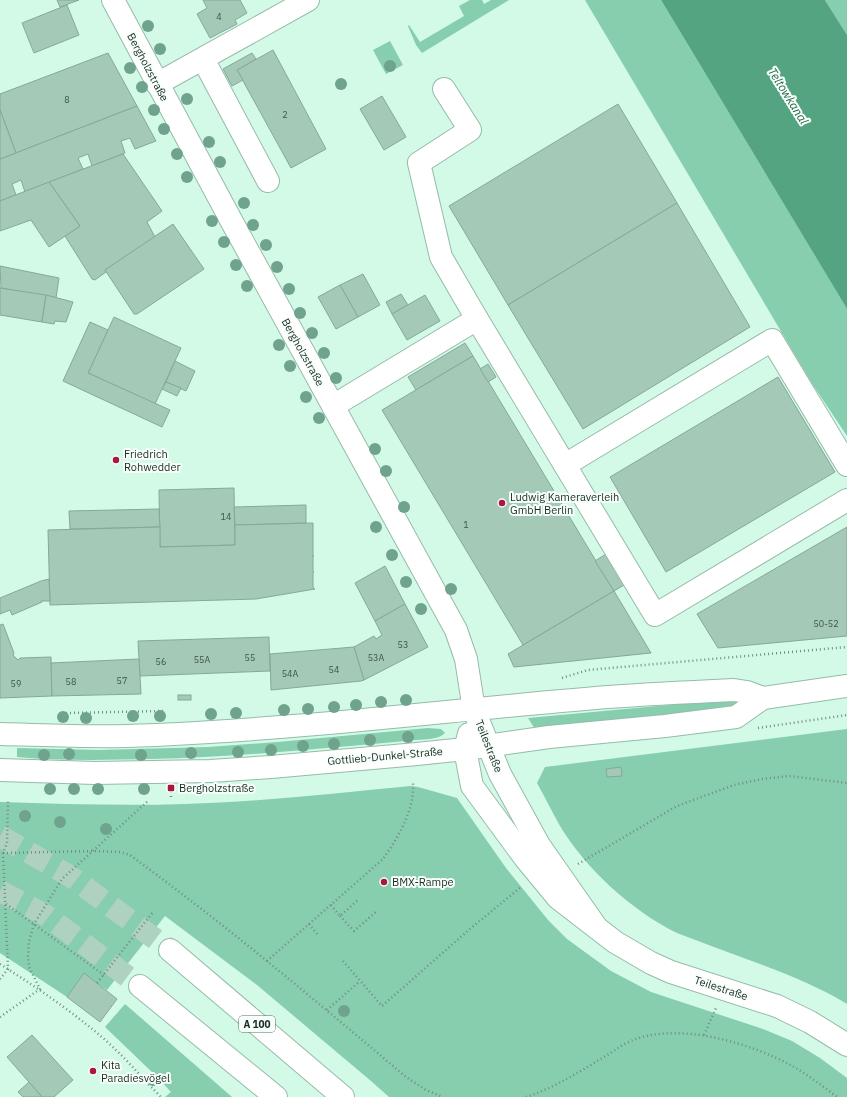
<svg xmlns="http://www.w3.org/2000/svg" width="847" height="1097" viewBox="0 0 847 1097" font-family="'IBM Plex Sans',sans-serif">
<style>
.green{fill:#86cead}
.water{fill:#54a482}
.building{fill:#a4cab7;stroke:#84a997}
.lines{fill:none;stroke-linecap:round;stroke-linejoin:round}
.highway-tunnel{stroke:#aed1c0;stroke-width:22;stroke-dasharray:22 11;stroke-linecap:butt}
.minor-casing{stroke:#96bba9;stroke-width:24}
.highway-casing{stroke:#96bba9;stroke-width:24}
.path{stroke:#728c80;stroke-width:2.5;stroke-dasharray:1 3;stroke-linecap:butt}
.minor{stroke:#fff;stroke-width:22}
.highway{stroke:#fff;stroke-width:22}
.tree{fill:#6fa38d}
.poi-dot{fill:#ab163d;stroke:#f7fffb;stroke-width:1.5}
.labels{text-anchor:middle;stroke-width:4;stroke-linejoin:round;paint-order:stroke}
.number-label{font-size:9px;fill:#3e5349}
.shield{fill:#f7fffb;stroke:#5e6b64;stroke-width:1}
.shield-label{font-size:10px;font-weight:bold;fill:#1c2b24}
.street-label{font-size:11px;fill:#1c2b24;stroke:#f7fffb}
.poi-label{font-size:11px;fill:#1c2b24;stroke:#f7fffb;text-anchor:start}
.water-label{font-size:12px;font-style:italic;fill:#26634b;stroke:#f7fffb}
</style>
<rect width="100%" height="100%" fill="#d2fae7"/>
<g class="green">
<path d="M470,0h12l2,4 7,-4h18l-87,53 -6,-8 -8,-19 1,-1 11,17 44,-26 -5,-10z"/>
<path d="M585,0h76l186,309v127l-36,-54z"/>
<path d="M825,0h22v35z"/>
<path d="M390,41l13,24 -17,9 -13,-24z"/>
<path d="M744,698v7l-64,9 -145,15 -7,-11z"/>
<path d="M428,728l13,1 4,4c-7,7 -20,6 -29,7 -88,8 -177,17 -266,19 -44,1 -89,2 -133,-2v-9l82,2 109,-3 70,-5z"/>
<path d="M847,729v275c-41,-25 -88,-40 -133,-57 -12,-5 -25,-9 -37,-14 -45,-22 -91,-64 -117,-107 -8,-14 -15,-29 -23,-43l8,-16z"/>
<path d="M411,786l7,1 39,11 49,70 42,52 19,19 44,32 40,21 112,37 29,12 28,17 27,20v19h-458l-18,-16 -114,-96 -92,-69 -58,74 -23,-16 -17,23 -67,-44v-151c62,2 123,4 185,2 75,-2 151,-11 226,-18z"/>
<path d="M125,1004l107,93h-67l6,-5 -11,-12 -7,5 -5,-5 6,-6 -49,-47z"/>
</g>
<path class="water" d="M661,0h164l22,35v274z"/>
<g class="building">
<path d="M57,0h22l-19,7z"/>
<path d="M203,0h37l7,13 -12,7 2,4 -27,14 -13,-24 10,-6z"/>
<path d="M67,5l12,30 -45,18 -12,-30z"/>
<path d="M273,50l53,99 -35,19 -54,-98z"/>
<path d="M108,53l29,53 -121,47 -16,-43v-16z"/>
<path d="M252,53l4,6 -19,11 6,10 -11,6 -9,-17z"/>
<path d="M382,96l24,41 -22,13 -24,-41z"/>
<path d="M618,104l59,99 -169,102 -59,-99z"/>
<path d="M137,106l19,35 -21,8 -5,-11 -9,3 4,12 -33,13 -4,-12 -10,4 5,11 -58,23 -4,-12 -9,4 4,11 -16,6v-42z"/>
<path d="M0,110l16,43 -16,6z"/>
<path d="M123,154l39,57 -15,11 8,15 -50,33 1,2 -11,8 -3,-1 -27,-43 15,-10 -31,-44z"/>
<path d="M49,182l31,44 -31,21 -18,-27 -31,11v-30z"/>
<path d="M677,203l73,124 -167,102 -75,-124z"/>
<path d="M173,224l31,45 -67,45h-3l-29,-44z"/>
<path d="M0,266l59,12 -3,20 -55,-10z"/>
<path d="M363,274l17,31 -22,12 -18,-32z"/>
<path d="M340,285l18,32 -22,12 -18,-32z"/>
<path d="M0,288l46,7 -4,27 -42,-7z"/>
<path d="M401,294l7,11 -16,9 -6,-12z"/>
<path d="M46,295l27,7 -7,20 -11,-1 -1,3 -12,-2z"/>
<path d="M425,295l15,26 -33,19 -15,-26z"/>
<path d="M114,317l67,31 -26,56 -67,-31z"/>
<path d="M90,322l18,8 -20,43 82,37 -8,17 -99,-46z"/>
<path d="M465,343l8,13 -57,34 -8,-13z"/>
<path d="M473,356l141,235 -91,54 -141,-235z"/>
<path d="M175,361l20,10 -9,20 -20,-9z"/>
<path d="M488,364l8,13 -8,5 -8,-13z"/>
<path d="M778,377l57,95 -169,100 -56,-95z"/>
<path d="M166,382l15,6 -4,8 -15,-7z"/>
<path d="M234,488l1,57 -75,2 -1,-57z"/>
<path d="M306,505v18l-71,2 -1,-18z"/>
<path d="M159,509l1,18 -90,2 -1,-18z"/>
<path d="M313,523v33h1h-1v16h1l-1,1v14l2,2 -59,10 -206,6 -2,-75 112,-3v20l75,-2v-20z"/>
<path d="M847,527v109l-129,12 -21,-34z"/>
<path d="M606,554l18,31 -10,6 -19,-30z"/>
<path d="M385,566l20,38 -30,17 -20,-38z"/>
<path d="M49,579l1,22h-9l1,1 -30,13 -2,-5 -10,4v-16l41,-17z"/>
<path d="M614,591l37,62 -137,14 -6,-13z"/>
<path d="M405,604l23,43 -64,33 -10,-33 20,-11 2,3 6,-4 -7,-14z"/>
<path d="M3,624l11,29 -1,2 5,5 2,-2 31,-1 1,39 -52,2v-73z"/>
<path d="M269,637l1,34 -130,5 -2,-35z"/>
<path d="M354,647l10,33 -3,1 -90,9 -1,-36z"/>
<path d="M139,659l2,35 -89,2 -1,-33z"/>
<rect x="178" y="695" width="13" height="5"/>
<path d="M621,767l1,9 -15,1 -1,-8z"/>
<path d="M84,973l33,26 -17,23 -33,-25z"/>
<path d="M32,1035l41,45 -19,17h-12l-35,-40z"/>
<path d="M29,1082l13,15h-19l-5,-5z"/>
</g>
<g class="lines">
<g class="highway-tunnel">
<path d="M0,836l70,40 100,74"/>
<path d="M0,891l47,25 93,70"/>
</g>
<g class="minor-casing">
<g id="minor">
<path d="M113,0l119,222 224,408 10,29 8,51 26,64 39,71 58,83"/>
<path d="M203,59l65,122"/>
<path d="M157,84l151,-84"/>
<path d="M444,89l26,41 -51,33 22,94 36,62"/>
<path d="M333,406l144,-87 178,296 192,-115"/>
<path d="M565,465l207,-125 75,125"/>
<path d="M0,734c42,1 84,3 126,2 161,-5 321,-26 482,-39 42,-3 84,-5 126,-7l13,2 16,6 84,-12"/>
<path d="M469,734l-4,15 7,37 53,72 33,40 57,44 36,21 20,9 106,34 33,16 37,23"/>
<path d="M0,770l95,3 115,-2 61,-4 146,-13 48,-5 84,-12 116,-11 71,-9 27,-19"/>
</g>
</g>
<g class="highway-casing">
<g id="highway">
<path d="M170,950l173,147"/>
<path d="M140,986l136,111"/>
</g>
</g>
<g class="path">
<path d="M562,678l26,-8 259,-23"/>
<path d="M66,713l97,-2"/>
<path d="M758,728l89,-13"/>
<path d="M171,792v8"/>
<path d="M3,853l91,-2 26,1 10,3c96,70 186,146 276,222l20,13 17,7"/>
<path d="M578,864l99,-58 57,-21 28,-6 27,-3 58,7"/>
<path d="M6,904l98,71"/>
<path d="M331,905l9,11 19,-17"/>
<path d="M340,916l14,15 23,-20"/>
<path d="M309,924l9,11"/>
<path d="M267,961l116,-102c15,-21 32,-50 30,-76"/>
<path d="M343,961l39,45 89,-78 50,-41"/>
<path d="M0,964c36,23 70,46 103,74 21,18 38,39 58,59"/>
<path d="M0,979l8,-10 -5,-116 4,-10 1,-44"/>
<path d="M97,983l56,-71"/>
<path d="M327,1010l33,-29"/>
<path d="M0,1017l40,-28 -11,-22 -1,-10 1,-16 5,-17 28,-45 86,-78"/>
<path d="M704,1035l12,-27"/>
<path d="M526,1097c28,-9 53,-25 78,-40 9,-5 17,-12 27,-16 46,-20 121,2 163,26 15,9 29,19 43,30"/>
</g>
<use href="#minor" class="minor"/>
<use href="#highway" class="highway"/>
</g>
<g class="tree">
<circle cx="148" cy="26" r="6"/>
<circle cx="160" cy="49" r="6"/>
<circle cx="390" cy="66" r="6"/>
<circle cx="130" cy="68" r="6"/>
<circle cx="341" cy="84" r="6"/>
<circle cx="142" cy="87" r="6"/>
<circle cx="187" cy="99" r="6"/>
<circle cx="154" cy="110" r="6"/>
<circle cx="164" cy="129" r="6"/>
<circle cx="209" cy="142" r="6"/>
<circle cx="177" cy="154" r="6"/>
<circle cx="220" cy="162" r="6"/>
<circle cx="187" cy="177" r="6"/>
<circle cx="244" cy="203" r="6"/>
<circle cx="212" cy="221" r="6"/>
<circle cx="253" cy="225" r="6"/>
<circle cx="224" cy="242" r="6"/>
<circle cx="266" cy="245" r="6"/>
<circle cx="236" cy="265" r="6"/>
<circle cx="277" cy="267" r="6"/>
<circle cx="247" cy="286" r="6"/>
<circle cx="289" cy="289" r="6"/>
<circle cx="300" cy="313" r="6"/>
<circle cx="312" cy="333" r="6"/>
<circle cx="279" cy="345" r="6"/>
<circle cx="324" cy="353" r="6"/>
<circle cx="290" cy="366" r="6"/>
<circle cx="336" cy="378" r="6"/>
<circle cx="306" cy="397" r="6"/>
<circle cx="319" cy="418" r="6"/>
<circle cx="375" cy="449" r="6"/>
<circle cx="386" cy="471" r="6"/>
<circle cx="404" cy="507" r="6"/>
<circle cx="376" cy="527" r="6"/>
<circle cx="392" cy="555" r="6"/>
<circle cx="406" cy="582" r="6"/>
<circle cx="451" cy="589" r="6"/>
<circle cx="421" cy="609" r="6"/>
<circle cx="406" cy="700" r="6"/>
<circle cx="381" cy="702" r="6"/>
<circle cx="356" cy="705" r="6"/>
<circle cx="334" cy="707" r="6"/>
<circle cx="308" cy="709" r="6"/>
<circle cx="284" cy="710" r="6"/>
<circle cx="236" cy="713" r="6"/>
<circle cx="211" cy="714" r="6"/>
<circle cx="133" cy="716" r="6"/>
<circle cx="160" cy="716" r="6"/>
<circle cx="63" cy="717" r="6"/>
<circle cx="86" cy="718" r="6"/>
<circle cx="408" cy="737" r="6"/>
<circle cx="370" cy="740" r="6"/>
<circle cx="334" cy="744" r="6"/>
<circle cx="303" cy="746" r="6"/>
<circle cx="271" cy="750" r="6"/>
<circle cx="238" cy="752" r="6"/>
<circle cx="191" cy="753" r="6"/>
<circle cx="69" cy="754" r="6"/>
<circle cx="44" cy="755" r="6"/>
<circle cx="141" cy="755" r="6"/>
<circle cx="50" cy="789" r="6"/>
<circle cx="74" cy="789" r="6"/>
<circle cx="98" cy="789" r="6"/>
<circle cx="144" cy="789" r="6"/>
<circle cx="25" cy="816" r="6"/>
<circle cx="60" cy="822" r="6"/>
<circle cx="106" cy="829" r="6"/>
<circle cx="344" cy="1011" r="6"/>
<circle cx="153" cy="1080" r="6"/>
</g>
<g class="poi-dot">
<circle cx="116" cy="460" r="4"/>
<circle cx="502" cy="503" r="4"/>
<rect x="167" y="784" width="8" height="8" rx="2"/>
<circle cx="384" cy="882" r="4"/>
<circle cx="93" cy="1071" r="4"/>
</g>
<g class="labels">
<g class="number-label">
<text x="219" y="20">4</text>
<text x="67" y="103">8</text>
<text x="285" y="118">2</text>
<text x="226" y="520">14</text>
<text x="466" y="528">1</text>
<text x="826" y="627">50-52</text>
<text x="403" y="648">53</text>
<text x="250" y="661">55</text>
<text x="376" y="661">53A</text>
<text x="202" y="663">55A</text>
<text x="161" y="665">56</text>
<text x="334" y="673">54</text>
<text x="290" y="677">54A</text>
<text x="122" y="684">57</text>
<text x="71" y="685">58</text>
<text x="16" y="687">59</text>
</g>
<rect class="shield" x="239" y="1016" width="36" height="16" rx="3"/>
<g class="shield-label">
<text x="257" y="1028">A 100</text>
</g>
<g class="street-label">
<text transform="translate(148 67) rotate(62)" y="4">Bergholzstraße</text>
<text transform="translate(303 352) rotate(61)" y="4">Bergholzstraße</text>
<text transform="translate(489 746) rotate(68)" y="4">Teilestraße</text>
<text transform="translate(385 756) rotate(-5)" y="4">Gottlieb-Dunkel-Straße</text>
<text transform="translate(721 988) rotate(18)" y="4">Teilestraße</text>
</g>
<g class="poi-label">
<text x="124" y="458">Friedrich<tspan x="124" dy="13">Rohwedder</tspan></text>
<text x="510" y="501">Ludwig Kameraverleih<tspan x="510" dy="13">GmbH Berlin</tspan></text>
<text x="179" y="792">Bergholzstraße</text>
<text x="392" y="886">BMX-Rampe</text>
<text x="101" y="1069">Kita<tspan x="101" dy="13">Paradiesvögel</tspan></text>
</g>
<g class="water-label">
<text transform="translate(788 96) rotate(58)" y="4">Teltowkanal</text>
</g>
</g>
</svg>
